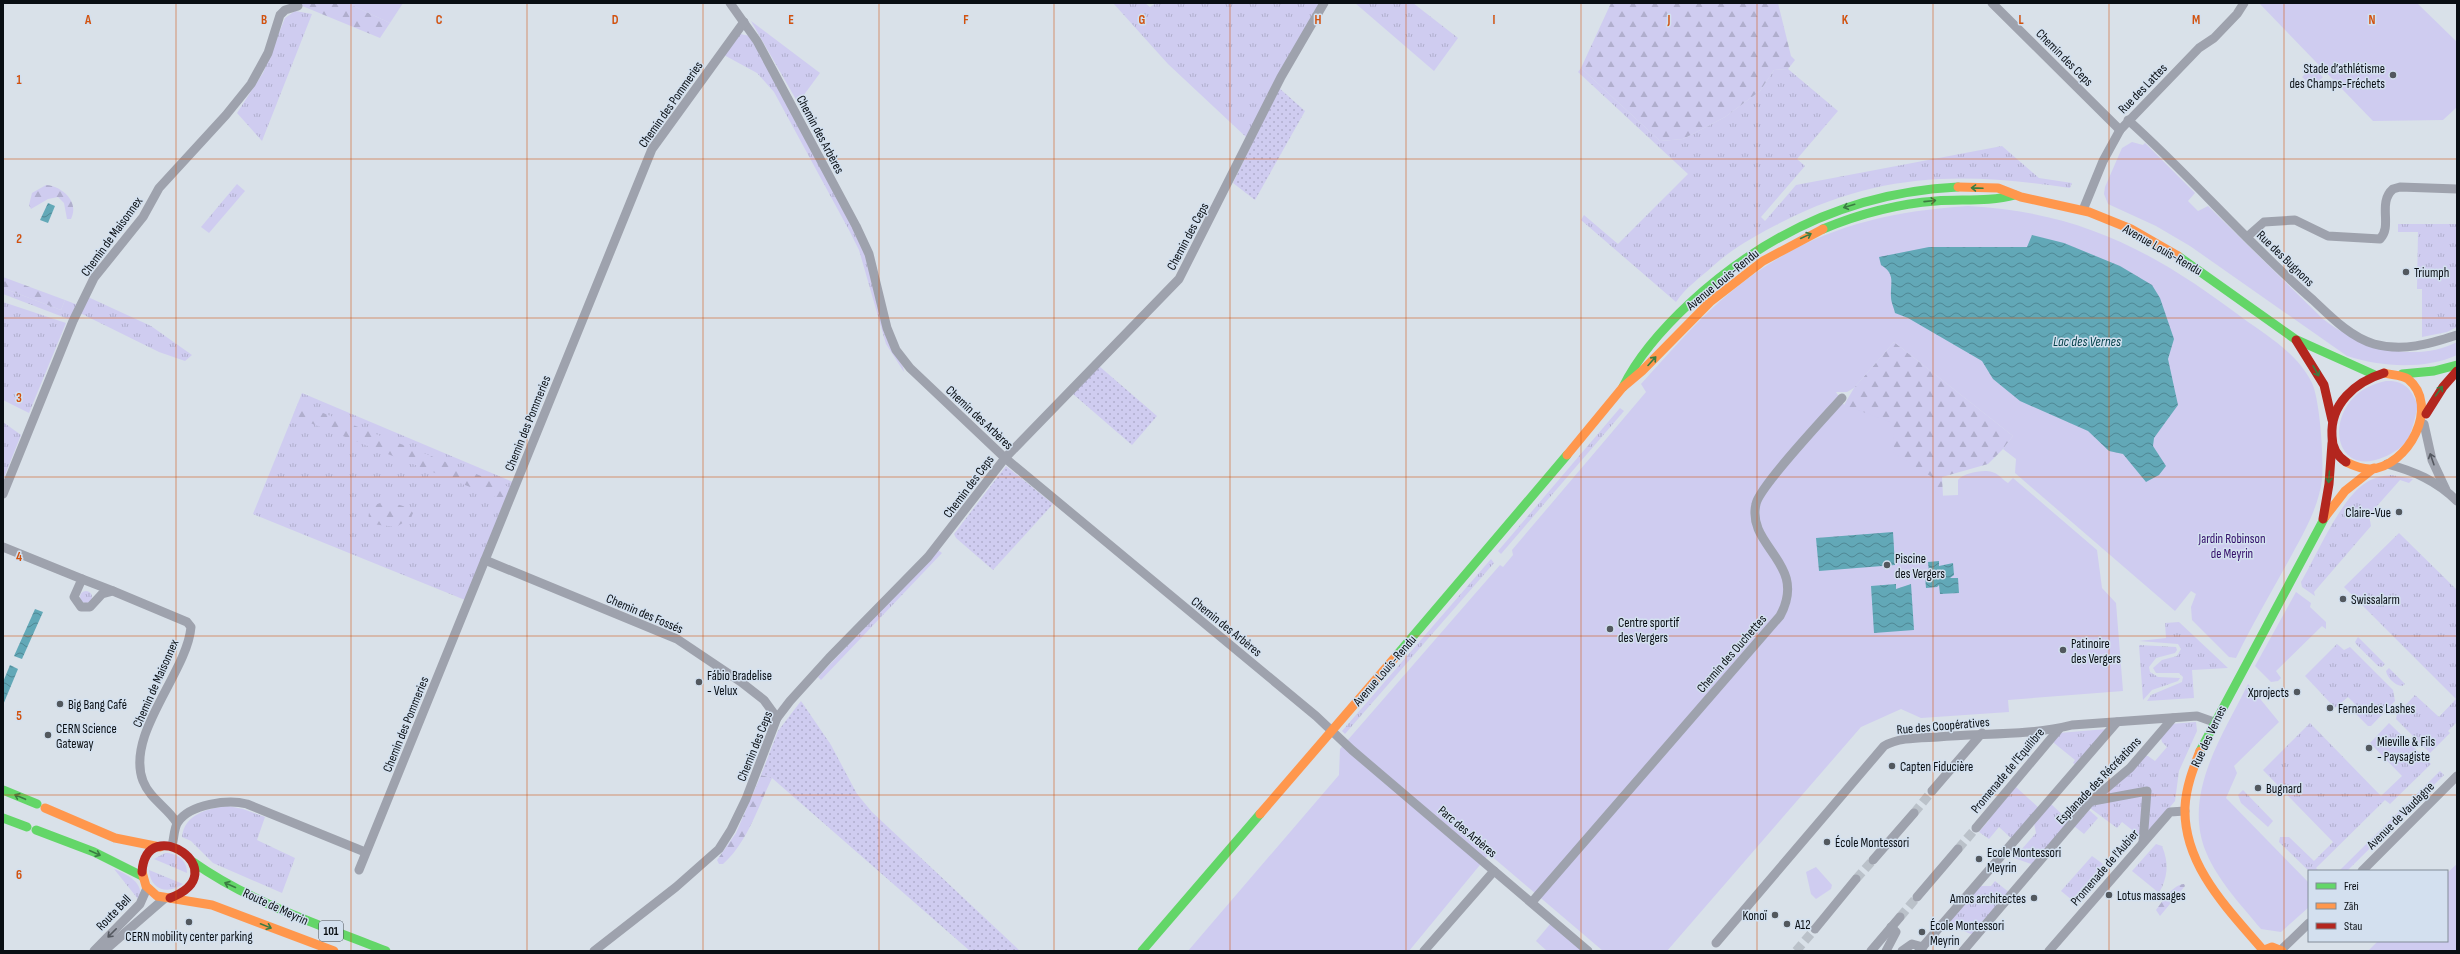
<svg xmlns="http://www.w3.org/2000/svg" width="2460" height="954" viewBox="0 0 2460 954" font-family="'Sofia Sans Condensed',sans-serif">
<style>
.grass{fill:url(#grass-tufts)}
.forest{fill:url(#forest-firs)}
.park{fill:#cfccf0}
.garden{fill:url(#garden-dots)}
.water{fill:url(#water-waves)}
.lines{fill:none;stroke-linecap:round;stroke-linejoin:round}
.street-tunnel{stroke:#bac1c9;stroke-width:9;stroke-dasharray:9 4.5;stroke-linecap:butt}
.street{stroke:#9ea2ad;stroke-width:9}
.fast{stroke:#63d668;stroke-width:9}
.slow{stroke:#ff974d;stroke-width:9}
.jam{stroke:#b3261e;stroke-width:9}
.oneway{stroke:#3a7c42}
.oneway2{stroke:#545860}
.grid{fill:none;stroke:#d2520d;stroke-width:1;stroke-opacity:0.55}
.poi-dot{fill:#52585e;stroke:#d3e0ef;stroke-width:1.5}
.labels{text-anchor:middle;stroke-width:3;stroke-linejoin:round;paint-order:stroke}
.shield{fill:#d3e0ef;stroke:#464d55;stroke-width:1}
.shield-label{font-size:12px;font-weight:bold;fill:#090e13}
.street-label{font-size:13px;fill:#090e13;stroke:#d3e0ef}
.poi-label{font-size:13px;fill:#090e13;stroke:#d3e0ef;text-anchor:start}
.park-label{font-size:13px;fill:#320c69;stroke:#d3e0ef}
.water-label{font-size:14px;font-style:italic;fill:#013e47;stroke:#d3e0ef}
.grid-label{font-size:13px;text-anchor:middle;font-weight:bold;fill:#d2520d;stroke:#d3e0ef;stroke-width:3;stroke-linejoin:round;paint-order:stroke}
</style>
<defs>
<pattern id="grass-tufts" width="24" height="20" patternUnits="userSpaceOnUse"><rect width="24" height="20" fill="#cfccf0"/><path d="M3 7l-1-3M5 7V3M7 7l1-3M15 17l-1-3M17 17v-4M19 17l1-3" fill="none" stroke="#b0aecd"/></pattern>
<pattern id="forest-firs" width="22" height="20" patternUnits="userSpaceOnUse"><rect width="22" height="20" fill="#cfccf0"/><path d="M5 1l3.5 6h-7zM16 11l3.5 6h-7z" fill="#b0aecd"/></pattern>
<pattern id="garden-dots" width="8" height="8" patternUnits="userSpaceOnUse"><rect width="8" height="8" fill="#cfccf0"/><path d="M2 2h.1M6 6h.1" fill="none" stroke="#b0aecd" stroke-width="1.8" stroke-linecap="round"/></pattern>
<pattern id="water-waves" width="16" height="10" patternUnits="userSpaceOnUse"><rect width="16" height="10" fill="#62a8b7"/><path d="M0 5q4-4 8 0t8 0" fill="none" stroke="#4f8794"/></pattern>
</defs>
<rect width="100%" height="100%" fill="#d9e1e9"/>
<g class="grass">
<path d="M1113,3h32l5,4 6,-4h164l-74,134 -78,-73z"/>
<path d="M1355,3h58l45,35 -24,33z"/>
<path d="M295,11l17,3 -50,127 -25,-28 26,-40 22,-55z"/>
<path d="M751,21l69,52 -22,30z"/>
<path d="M740,34l10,2 112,209 33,109 8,13 1,5 -18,-28 -27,-94 -9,-18 -76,-140 -17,-19 -33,-18z"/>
<path d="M1581,68l79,73 23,-2 42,-22 35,-26 14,-21 14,-1 50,42 -41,48 8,7 -44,51 4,4 31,-36 206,-39 37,32 33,5 -2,5c-106,-16 -190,-16 -288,34 -25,13 -48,25 -69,44 -12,11 -28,22 -37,36l-95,-82 3,-5 34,29 70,-70 -110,-102z"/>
<path d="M237,184l8,7 -36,42 -8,-6z"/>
<path d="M2398,224h59v103l-10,5 -25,5v-48h-5l1,-57h-20z"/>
<path d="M3,288l58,22 4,-10 13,5 -7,15 -68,-26z"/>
<path d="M88,297l63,29 41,29 -7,6 -26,-9 -79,-39z"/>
<path d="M3,302l63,21 -37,90 -26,-13z"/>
<path d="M302,393l211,89 -48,118 -212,-86z"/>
<path d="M1620,408l4,3 -123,143 -3,-3z"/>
<path d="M3,422l18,13 -18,45z"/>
<path d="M2391,475l22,4 -4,4 -9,-3 -31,35 2,11 -57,66 1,4 -13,-9 -1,-5c16,-27 40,-85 66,-100 8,-5 16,-6 24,-7z"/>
<path d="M2399,533l58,57v132l-9,9 2,2 -20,20 -34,-34 1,-5 18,-19 24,22 17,-18 -112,-112z"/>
<path d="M938,550l4,3 -121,127 -3,-3z"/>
<path d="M1491,559l3,4 -149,171 -3,-3z"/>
<circle cx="86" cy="597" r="6"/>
<path d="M2179,622l49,46 -36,2 2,28 -47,3 4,-6 31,-13 1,-5 -4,-4h-23l-3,-5 9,-8 15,-4 4,-7 -3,-5 -39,-3 27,-3 -1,-15z"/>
<path d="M2358,637l27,27 -3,3 -4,-1 -21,-21 -2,-3z"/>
<path d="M2337,644l7,6 6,-3 43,43 2,11 -24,25h-3l-17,-17 4,-5 -7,-7 -13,11 -30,-32z"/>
<path d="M2139,645l37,2 1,3 -2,3 -19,5 -7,9 1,5 8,5 22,1 -2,3 -26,9 -9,10z"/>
<path d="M2389,668l16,16 -3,2c-7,0 -15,-9 -16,-15z"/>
<path d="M2196,722l1,9 -18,40 -4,30 -30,36h-4l-19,-15 -5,6 -27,-20 53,-52h5l7,5 12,-14 -5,-5 -2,-7 10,-11z"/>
<path d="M2310,723l71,73 21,-20 -32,-33 19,-20 42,41 -41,40 -5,-4 -69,68 3,3h-10l-30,-29 1,-5h9l25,24 19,-19 -70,-72z"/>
<path d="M2107,729l-31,36 -3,-2 2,-3 -21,-17 -1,-4 6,-6z"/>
<path d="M2440,771l4,4 -97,96h-8z"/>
<path d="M2016,787l23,21 -27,31 -13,-12 -10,12 -10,-7 10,-12 -3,-4z"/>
<path d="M2243,790l30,31 -5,6 -27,-24 -3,-8z"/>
<path d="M2050,803l19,18 -35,44 -20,-7 22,-25 -2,-10z"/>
<path d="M228,806l15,3 22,8 -8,23 38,18 -13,35 -69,-30 -22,-22 -9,-4c2,-23 27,-29 46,-31z"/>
<path d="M2089,810l9,8 -14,16 -10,-8z"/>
<path d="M2156,844l6,2c7,17 6,31 -3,47l-27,-22z"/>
<path d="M165,853c12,0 22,7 22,20l-33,-14z"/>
<path d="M2092,856l11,8 -31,36 -11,-9z"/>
<path d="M114,869c11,4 33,15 24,30z"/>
<path d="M149,870l34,14c-15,11 -33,6 -34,-14z"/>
<path d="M1995,881l15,12 -37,42 -27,-12 32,-37h13z"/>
</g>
<g class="forest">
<path d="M295,3h52l43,20 -10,15z"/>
<path d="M1611,3h167l13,53 4,4 -7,9 -14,1 -14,21 -35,26 -42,22 -23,2 -79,-73z"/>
<path d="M46,185c16,1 34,17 25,34h-4l-3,-16 -6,-6 -10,2 -17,10 -2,-4 3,-12z"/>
<path d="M3,277l62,23 -4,10 -58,-22z"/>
<path d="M1894,342l119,94 -10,13 -15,15 -46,13 1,19h-8l-91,-91 10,-17z"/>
<path d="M298,403l213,85 -6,13 -212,-85z"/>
<path d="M383,502c10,1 24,3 30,11l-2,5 -15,9 -24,-3c-5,-6 -4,-11 0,-18z"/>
<path d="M761,775l11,3c-14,29 -25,65 -49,86h-4l-2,-4 19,-27z"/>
<path d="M2184,884l1,2 -25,30 -4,-6c7,-9 16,-25 28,-26z"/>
</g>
<g class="park">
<path d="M347,3h56l-13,20z"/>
<path d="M2259,3h158l40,39v65l-14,13 -70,1z"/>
<path d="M2312,67l11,10 -10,10 -11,-10z"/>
<path d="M2132,142l11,3 2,-2 50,50 -7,8 10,10 10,-5 115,113c36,28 91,45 134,23v13c-33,15 -76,12 -110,1l-157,-110 -34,-20 -48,-22 -4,-10 1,-7 17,-39z"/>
<path d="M1968,206c114,6 187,46 276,113 25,18 54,35 68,64 8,17 12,77 10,97 -4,29 -19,54 -33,80 -18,33 -37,65 -53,98l-7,-1 -37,-37 -1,-13 5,-13 -5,-3 -16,20 -160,-138 1,-14 -13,-10 10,-13 -119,-94 -40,46 -7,4h-11l8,13 49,18 1,30 38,24 4,19 22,-1v-15c5,-7 26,-11 34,-8 6,1 11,8 16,11l5,-5 84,72 5,38 14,15 7,88 -115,9 1,12 -88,6 -20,-9 -40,18 -194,224h-64l-114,-97 -80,97h-221l151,-176 1,-26 160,-184 3,2 10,-12 -1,-5 134,-158 -5,-8c20,-22 39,-44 60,-65 79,-78 158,-106 267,-113z"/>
<path d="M2386,381c19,-1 26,9 32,25 -3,10 -5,23 -10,33 -5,8 -16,15 -24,18 -57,25 -63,-64 2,-76z"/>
<path d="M2296,592l15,11 -1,4 16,15v7l-4,-3 -46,45 5,7 -3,3 -7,1 -16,-16z"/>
<path d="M2248,684l31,38 -45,44 3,7 -11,25 83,85v24l-28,25 -20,-3c-19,-23 -43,-48 -55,-77 -24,-58 17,-117 42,-168z"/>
<path d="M2457,864v87h-89l10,-10h69v-68z"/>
<path d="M1816,867l16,18 -1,4 -15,10 -5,-5 -5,-22z"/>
<path d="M1551,923l33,28h-37l-11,-10z"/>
</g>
<g class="garden">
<path d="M1279,88l26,23 -50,89 -22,-17z"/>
<path d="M1099,366l58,50 -25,29 -59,-51z"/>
<path d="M1006,466l47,38 -60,66 -37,-32 -2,-4z"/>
<path d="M801,701l30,44 26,49 15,18 148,139h-50l-198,-173 -11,-3 17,-44z"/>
</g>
<g class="water">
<path d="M48,203l7,3 -7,17 -8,-3z"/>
<path d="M2032,235l32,8 56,23 32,19 8,13 14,41 -6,20 10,46 -24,33 -1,8 13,20 -7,9 -13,7 -23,-28 -14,-3 -21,-20 -68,-30 -27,-22 -11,-18 -74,-43 -13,-5c-1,-5 -4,-11 -4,-16 -1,-14 5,-23 -10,-32l-2,-8 50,-10h98z"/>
<path d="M1893,532l2,33 -76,6 -3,-33z"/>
<path d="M1939,561v5l14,-3 1,12 -4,3h8l1,15 -19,1 -1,-9 -2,2 -11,1 -1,-12 7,-1v-2h-3l-1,-11z"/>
<path d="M1896,584v5l15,-5 3,46 -40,3 -3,-47z"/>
<path d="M35,609l8,3 -21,47 -8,-3z"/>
<path d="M10,665l8,4 -15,36v-23z"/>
</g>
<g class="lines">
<g class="street-tunnel">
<path d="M1914,813l18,-22"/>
<path d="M1958,849l18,-21"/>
<path d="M1856,879l17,-19"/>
<path d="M1900,917l17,-20"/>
<path d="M1796,951l19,-22"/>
</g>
<g class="street">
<path d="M730,3l27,38 99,185 13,28 18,74 9,22 14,18 95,90 311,258 36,34 236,201"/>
<path d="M1992,3l128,127"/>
<path d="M2128,120c64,57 120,124 185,180 17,16 37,37 61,44 29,8 55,0 83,-9"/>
<path d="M2083,210l20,-49 17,-31 79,-82 15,-10 23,-24 7,-11"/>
<path d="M2247,237l17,-15 31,-2 33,16 52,3c13,-13 -3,-36 13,-50l7,-2 57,2"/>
<path d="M2424,424l8,36 14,30"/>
<path d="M2387,464c27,7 50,17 70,37"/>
<path d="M3,494l70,-173 21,-43 49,-61 16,-29 67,-73 25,-31 17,-31 12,-38 5,-5 13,-4"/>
<path d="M3,547l79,32 -8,18 7,10h9l12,-13 11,-3 74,31 4,5c-4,46 -66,107 -48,154 7,18 24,26 34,42"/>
<path d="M485,560l192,79 64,43 23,18 13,18"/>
<path d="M82,579l31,12"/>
<path d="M1932,791l50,-58"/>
<path d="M2093,801l54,-10 -4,51"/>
<path d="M1976,828l83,-99"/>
<path d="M172,846c2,-7 2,-19 6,-24 12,-18 50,-23 69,-18l118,48"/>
<path d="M1873,860l41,-47"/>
<path d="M359,870l293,-721 92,-127"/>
<path d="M2362,871l95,-95"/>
<path d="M1917,897l41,-48"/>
<path d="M1532,902l248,-286c29,-53 -34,-69 -24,-112 3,-17 70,-88 86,-106"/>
<path d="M1815,929l41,-50"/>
<path d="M1716,943l168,-197c15,-9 37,-8 54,-9 44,-4 91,-1 134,-12l125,-9 17,6"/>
<path d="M2281,950l28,-27"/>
<path d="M94,951l46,-47 7,-16"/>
<path d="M104,951l61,-53"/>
<path d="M594,951l82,-64 43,-38 12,-19 15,-31 31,-81 13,-17 39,-43 99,-101 77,-99 174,-179 102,-202 43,-74"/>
<path d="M1424,951l70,-80"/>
<path d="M1871,951l29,-34"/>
<path d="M1886,951l10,-19 -5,-5"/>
<path d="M1902,951l10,-7 11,3"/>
<path d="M1919,951l198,-229"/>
<path d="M1963,951l128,-150 39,-33 43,-50"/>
<path d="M2049,951l121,-139 15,-1"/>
</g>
<g class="fast">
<path d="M1823,229c36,-15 73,-25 113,-28 26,-2 53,1 79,-6"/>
<path d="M2178,256l117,83 80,36"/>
<path d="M2402,374l32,-3 23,-6"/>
<path d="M1623,387c16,-33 41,-60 68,-85 75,-69 164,-110 267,-115"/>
<path d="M1397,655l170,-200"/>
<path d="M2200,751l125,-234"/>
<path d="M3,790l34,14"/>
<path d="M3,818l24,9"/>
<path d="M36,830l58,22 48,24"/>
<path d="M193,862c58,41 128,63 193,89"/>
<path d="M1142,951l118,-137"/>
</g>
<g class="slow">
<path d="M1958,187l40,1 23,9 68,15 42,17 47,27"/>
<path d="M1567,455l56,-68 19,-16 68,-69 53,-41 60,-32"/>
<path d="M2346,462c6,3 17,7 24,7 38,-2 71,-63 38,-90 -6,-4 -17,-4 -24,-6"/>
<path d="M2325,517l20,-26 29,-23"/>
<path d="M2200,751c-7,18 -14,36 -15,56 -2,58 43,102 78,143"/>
<path d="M45,808l70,30 45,9"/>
<path d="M1260,814l137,-159"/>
<path d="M142,872l4,14 11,10 55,9 122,46"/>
<path d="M2262,951l10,-4 10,4"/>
</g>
<g class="jam">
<path d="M2296,340l28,45 8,35"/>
<path d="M2426,414l17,-27 14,-16"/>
<path d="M2346,462c-9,-6 -14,-15 -14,-26 -2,-32 23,-54 52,-63"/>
<path d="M2323,519l6,-35 3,-41"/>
<path d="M142,872c4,-61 96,0 28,26"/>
</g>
</g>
<defs><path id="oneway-shaft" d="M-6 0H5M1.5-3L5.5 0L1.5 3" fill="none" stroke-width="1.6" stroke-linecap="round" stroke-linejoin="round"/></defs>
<g class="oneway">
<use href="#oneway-shaft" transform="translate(1977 188) rotate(-178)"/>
<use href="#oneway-shaft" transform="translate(1930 201) rotate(-6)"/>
<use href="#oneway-shaft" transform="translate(1849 206) rotate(163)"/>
<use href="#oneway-shaft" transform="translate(1806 236) rotate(-25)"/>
<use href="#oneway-shaft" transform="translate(1652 361) rotate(-48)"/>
<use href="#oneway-shaft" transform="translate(2316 371) rotate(61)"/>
<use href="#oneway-shaft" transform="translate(2439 391) rotate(-54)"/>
<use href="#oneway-shaft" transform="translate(2329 477) rotate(94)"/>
<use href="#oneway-shaft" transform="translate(20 797) rotate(-157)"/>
<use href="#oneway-shaft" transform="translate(95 853) rotate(24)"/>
<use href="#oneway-shaft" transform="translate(230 885) rotate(-156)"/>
<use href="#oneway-shaft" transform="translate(266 926) rotate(22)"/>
</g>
<g class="oneway2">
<use href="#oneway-shaft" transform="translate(2432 459) rotate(-109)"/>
<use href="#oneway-shaft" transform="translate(112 933) rotate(135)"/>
</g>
<path class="grid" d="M176,3v948M351,3v948M527,3v948M703,3v948M879,3v948M1054,3v948M1230,3v948M1406,3v948M1581,3v948M1757,3v948M1933,3v948M2109,3v948M2284,3v948M3,159h2454M3,318h2454M3,477h2454M3,636h2454M3,795h2454"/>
<g class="poi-dot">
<circle cx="2393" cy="75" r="4"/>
<circle cx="2406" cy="272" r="4"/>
<circle cx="2399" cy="512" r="4"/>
<circle cx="1887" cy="565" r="4"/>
<circle cx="2343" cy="599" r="4"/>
<circle cx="1610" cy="629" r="4"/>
<circle cx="2063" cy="650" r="4"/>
<circle cx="699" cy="682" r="4"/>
<circle cx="2297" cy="692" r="4"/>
<circle cx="60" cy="704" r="4"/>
<circle cx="2330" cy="708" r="4"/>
<circle cx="48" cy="735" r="4"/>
<circle cx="2369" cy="748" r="4"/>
<circle cx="1892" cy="766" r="4"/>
<circle cx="2258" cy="788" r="4"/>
<circle cx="1827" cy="842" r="4"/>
<circle cx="1979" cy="859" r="4"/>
<circle cx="2109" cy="895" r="4"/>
<circle cx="2034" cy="898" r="4"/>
<circle cx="1775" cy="915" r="4"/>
<circle cx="189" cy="922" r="4"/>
<circle cx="1787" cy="924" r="4"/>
<circle cx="1922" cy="932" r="4"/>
</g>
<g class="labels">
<rect class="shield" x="319" y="921" width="24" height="20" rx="3"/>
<g class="shield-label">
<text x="331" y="935">101</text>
</g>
<g class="street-label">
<text transform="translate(2065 57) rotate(45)" y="5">Chemin des Ceps</text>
<text transform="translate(2142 88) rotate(-46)" y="5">Rue des Lattes</text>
<text transform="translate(670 104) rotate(-55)" y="5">Chemin des Pommeries</text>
<text transform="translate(821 134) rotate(62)" y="5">Chemin des Arbères</text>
<text transform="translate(111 236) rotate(-54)" y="5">Chemin de Maisonnex</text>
<text transform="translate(1187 236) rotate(-62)" y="5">Chemin des Ceps</text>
<text transform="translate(2163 249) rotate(30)" y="5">Avenue Louis-Rendu</text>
<text transform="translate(2286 258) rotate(44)" y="5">Rue des Bugnons</text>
<text transform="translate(1722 279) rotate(-39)" y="5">Avenue Louis-Rendu</text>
<text transform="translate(980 417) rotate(43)" y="5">Chemin des Arbères</text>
<text transform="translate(527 423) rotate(-68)" y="5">Chemin des Pommeries</text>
<text transform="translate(968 486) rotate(-53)" y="5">Chemin des Ceps</text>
<text transform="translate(645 613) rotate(23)" y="5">Chemin des Fossés</text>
<text transform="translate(1227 626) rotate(39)" y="5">Chemin des Arbères</text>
<text transform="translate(1731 653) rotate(-49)" y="5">Chemin des Ouchettes</text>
<text transform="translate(1384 670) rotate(-49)" y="5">Avenue Louis-Rendu</text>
<text transform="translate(155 683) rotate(-66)" y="5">Chemin de Maisonnex</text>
<text transform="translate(405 724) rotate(-68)" y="5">Chemin des Pommeries</text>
<text transform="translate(1943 725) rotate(-5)" y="5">Rue des Coopératives</text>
<text transform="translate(2208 736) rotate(-65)" y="5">Rue des Vernes</text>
<text transform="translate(754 746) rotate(-68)" y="5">Chemin des Ceps</text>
<text transform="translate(2007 770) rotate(-50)" y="5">Promenade de l'Equilibre</text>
<text transform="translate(2098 780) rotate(-46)" y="5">Esplanade des Récréations</text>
<text transform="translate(2400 815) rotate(-45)" y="5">Avenue de Vaudagne</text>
<text transform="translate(1468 831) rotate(40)" y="5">Parc des Arbères</text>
<text transform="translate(2104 867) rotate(-49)" y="5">Promenade de l'Aubier</text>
<text transform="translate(276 906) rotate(25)" y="5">Route de Meyrin</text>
<text transform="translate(113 912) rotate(-46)" y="5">Route Bell</text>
</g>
<g class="poi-label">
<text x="2385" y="73" text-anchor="end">Stade d’athlétisme<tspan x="2385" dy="15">des Champs-Fréchets</tspan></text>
<text x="2414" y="277">Triumph</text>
<text x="2391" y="517" text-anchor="end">Claire-Vue</text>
<text x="1895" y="563">Piscine<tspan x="1895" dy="15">des Vergers</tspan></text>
<text x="2351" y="604">Swissalarm</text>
<text x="1618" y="627">Centre sportif<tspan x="1618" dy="15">des Vergers</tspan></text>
<text x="2071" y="648">Patinoire<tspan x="2071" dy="15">des Vergers</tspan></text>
<text x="707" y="680">Fábio Bradelise<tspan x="707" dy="15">- Velux</tspan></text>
<text x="2289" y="697" text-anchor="end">Xprojects</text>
<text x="68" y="709">Big Bang Café</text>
<text x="2338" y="713">Fernandes Lashes</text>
<text x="56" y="733">CERN Science<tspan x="56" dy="15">Gateway</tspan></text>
<text x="2377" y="746">Mieville &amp; Fils<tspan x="2377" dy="15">- Paysagiste</tspan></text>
<text x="1900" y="771">Capten Fiducière</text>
<text x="2266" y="793">Bugnard</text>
<text x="1835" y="847">École Montessori</text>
<text x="1987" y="857">Ecole Montessori<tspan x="1987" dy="15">Meyrin</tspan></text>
<text x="2117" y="900">Lotus massages</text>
<text x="2026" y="903" text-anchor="end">Amos architectes</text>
<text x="1767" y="920" text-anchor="end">Konoï</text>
<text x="1795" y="929">A12</text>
<text x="1930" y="930">École Montessori<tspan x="1930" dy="15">Meyrin</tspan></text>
<text x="189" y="941" text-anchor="middle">CERN mobility center parking</text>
</g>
<g class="park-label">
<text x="2232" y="543">Jardin Robinson<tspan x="2232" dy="15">de Meyrin</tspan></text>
</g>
<g class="water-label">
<text x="2087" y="346">Lac des Vernes</text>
</g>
</g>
<g class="grid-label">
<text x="88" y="24">A</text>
<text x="264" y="24">B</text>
<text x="439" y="24">C</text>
<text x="615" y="24">D</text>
<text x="791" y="24">E</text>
<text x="966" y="24">F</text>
<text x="1142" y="24">G</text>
<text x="1318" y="24">H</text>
<text x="1494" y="24">I</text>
<text x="1669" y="24">J</text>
<text x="1845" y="24">K</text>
<text x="2021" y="24">L</text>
<text x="2196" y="24">M</text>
<text x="2372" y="24">N</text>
<text x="19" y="84">1</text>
<text x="19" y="243">2</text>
<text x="19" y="402">3</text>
<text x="19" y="561">4</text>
<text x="19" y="720">5</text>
<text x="19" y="879">6</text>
</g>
<rect width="2460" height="954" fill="none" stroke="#090e13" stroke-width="8"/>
<rect x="2308" y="870" width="140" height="72" fill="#d3e0ef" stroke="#828c97"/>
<rect x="2316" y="883" width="20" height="6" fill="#63d668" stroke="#828c97"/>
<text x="2344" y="890" font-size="12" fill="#090e13">Frei</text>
<rect x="2316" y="903" width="20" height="6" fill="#ff974d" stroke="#828c97"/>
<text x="2344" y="910" font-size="12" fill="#090e13">Zäh</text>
<rect x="2316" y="923" width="20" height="6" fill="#b3261e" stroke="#828c97"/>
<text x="2344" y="930" font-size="12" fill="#090e13">Stau</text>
</svg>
